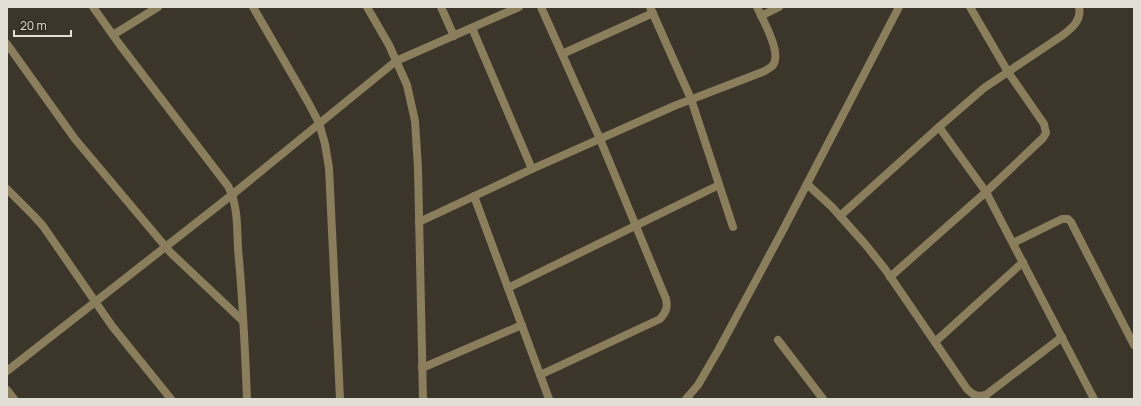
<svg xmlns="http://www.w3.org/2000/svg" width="1141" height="406" viewBox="0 0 1141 406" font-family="Manrope,sans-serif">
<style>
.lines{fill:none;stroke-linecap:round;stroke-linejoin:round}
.service{stroke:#8a7e5d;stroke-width:8}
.minor{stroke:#8a7e5d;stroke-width:8}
</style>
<rect width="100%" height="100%" fill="#3b3629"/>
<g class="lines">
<path class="service" d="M778,340l45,59"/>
<g class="minor">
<path d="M93,7l27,38 108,141c10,18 9,42 10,63 5,50 7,100 9,150"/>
<path d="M253,7l55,95 11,21 6,21 4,24 11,231"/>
<path d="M367,7l22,38 18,40 8,36 3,47 5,231"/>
<path d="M441,7l13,29"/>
<path d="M650,7l41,92 42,128"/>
<path d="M761,16l18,-9"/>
<path d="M472,28l60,141"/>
<path d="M113,35l45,-28"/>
<path d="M7,44l68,95 95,113 73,69"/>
<path d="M562,54l91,-41"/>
<path d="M939,127l47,65 108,207"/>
<path d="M807,184l25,23 33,37 20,25 82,120c6,6 10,8 19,6l76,-58"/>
<path d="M7,189l26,26 10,11 69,100 59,73"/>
<path d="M474,196l75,203"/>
<path d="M840,216l99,-89 45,-39 79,-53c9,-7 19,-15 16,-28"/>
<path d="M419,222l113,-53 142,-63 91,-35c2,-2 6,-3 8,-6 9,-12 -10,-45 -16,-58"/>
<path d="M1013,243l49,-24h6l3,3 63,123"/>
<path d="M890,277l96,-85 57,-54 3,-5 -2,-9 -36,-52 -38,-65"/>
<path d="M508,288l211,-103"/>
<path d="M935,342l88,-80"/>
<path d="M422,368l100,-43"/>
<path d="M7,371l226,-177 163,-133 123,-54"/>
<path d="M540,375l120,-56c6,-7 8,-11 6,-20l-66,-160 -59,-132"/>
<path d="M7,390l7,9"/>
<path d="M686,399l12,-14 21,-36 64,-119 116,-223"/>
</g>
</g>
<rect width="1141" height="406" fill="none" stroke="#e1ded5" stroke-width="16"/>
<path d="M14 30v6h57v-6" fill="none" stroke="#e1ded5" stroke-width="2"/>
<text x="20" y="30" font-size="12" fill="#e1ded5" stroke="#312c1f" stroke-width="3" paint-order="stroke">20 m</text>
</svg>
